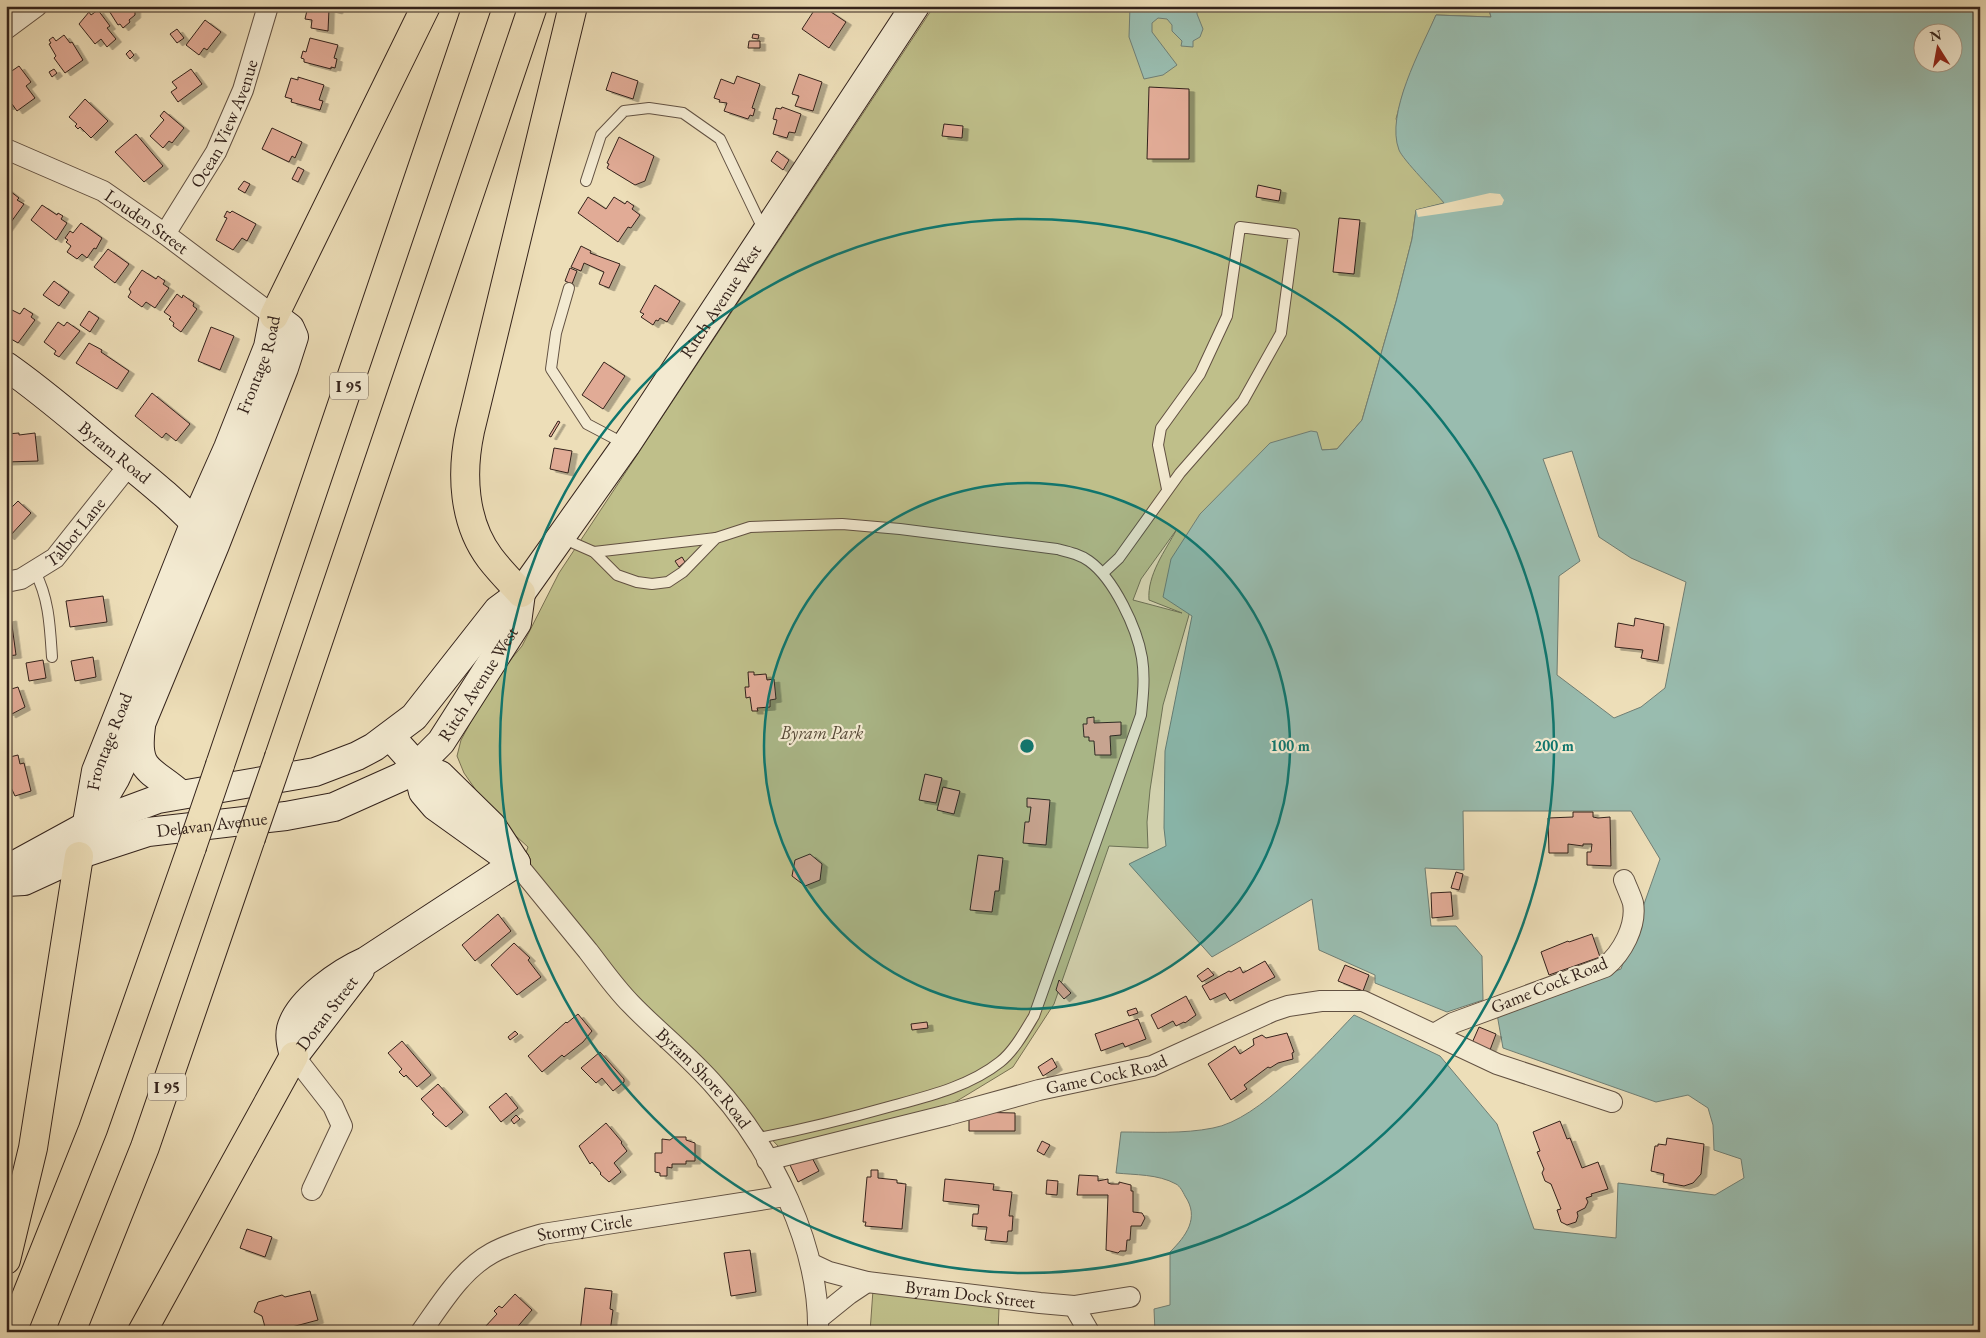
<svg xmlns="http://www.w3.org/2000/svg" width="1986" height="1338" viewBox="0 0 1986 1338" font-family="'EB Garamond',serif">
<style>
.green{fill:#bfbf8a;stroke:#797052;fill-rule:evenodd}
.water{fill:#99bcaf;stroke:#707e74;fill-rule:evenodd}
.pier{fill:#eddeb8}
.building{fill:#e1ab96;stroke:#33221b;filter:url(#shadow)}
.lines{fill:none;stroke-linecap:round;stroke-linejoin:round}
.service-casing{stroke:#625142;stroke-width:12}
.minor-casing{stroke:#625142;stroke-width:22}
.secondary-casing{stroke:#33221b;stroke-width:30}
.motorway-casing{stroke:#33221b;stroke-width:30}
.service{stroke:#f3ead1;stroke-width:10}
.minor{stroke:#f3ead1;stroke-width:20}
.secondary{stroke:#f3ead1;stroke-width:28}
.motorway{stroke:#eddeb8;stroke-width:28}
.motorway-bridge-casing{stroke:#33221b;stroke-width:30;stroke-linecap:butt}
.motorway-bridge{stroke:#eddeb8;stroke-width:28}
.ring{fill:none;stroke:#0f766e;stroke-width:2.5}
.labels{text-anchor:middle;stroke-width:4.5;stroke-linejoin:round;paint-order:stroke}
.shield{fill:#f3ead1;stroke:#6d5e52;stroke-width:1}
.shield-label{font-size:16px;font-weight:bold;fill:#33221b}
.street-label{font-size:18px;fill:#33221b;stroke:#f3ead1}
.park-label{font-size:18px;font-style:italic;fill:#564937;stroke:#f3ead1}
.centre{fill:#0f766e;stroke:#f3ead1;stroke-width:2.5}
.ring-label{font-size:15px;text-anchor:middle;font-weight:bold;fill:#0f766e;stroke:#f3ead1;stroke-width:4.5;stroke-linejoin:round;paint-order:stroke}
</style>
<defs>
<filter id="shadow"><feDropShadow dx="5.5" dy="3" stdDeviation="0" flood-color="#0004"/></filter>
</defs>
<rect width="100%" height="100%" fill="#eddeb8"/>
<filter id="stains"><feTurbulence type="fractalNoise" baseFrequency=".004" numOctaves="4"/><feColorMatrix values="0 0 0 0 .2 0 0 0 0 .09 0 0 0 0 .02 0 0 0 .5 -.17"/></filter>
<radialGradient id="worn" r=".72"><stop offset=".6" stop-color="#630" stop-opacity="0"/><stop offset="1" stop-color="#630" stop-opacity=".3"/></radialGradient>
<g class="green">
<path d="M934,6h554l3,11 -55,-2 -32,75 -8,29 49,84 -29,7 -4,29 -16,63 -34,118 -25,29 -15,1 -3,18 183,-130 -307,220 -6,57 -26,90 -13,85 -3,32 1,26 -39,-2 -55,158 -41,63 -61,37 -173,43 -22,-23 -29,-39 -74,-69 -34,-38 -96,-120 4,-11 -34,-31 -30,-43 -7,-17 4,-16 32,-59 29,-35 37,-73zM1177,529c-12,22 -30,46 -28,71l33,13 -49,-13 8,-21z"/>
<path d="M873,1290l114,11 12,7 -1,24h-128z"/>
</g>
<g class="water">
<path d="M1130,6h67v8l6,15 -3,8 -7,4v6l-12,-1 1,-5 -10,-10v-6l-5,-6 -9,-1 -6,5v9l25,33 -14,10 -19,4 -15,-42z"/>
<path d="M1488,6h492v1326h-825l-1,-23 16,-4v-53c16,-16 30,-34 15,-56 -2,-4 -5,-10 -9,-12 -18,-10 -41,-9 -60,-11l5,-41c31,0 62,2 92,-4 46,-8 108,-79 141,-113l86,41 57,68 37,105 82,9 2,-55 97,12 29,-17 -3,-19 -27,-9 -1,-25 -5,-17 -20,-13 -32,7 -153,-54 -6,-34 124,-45 39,-110 -29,-48h-168l1,59 -39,-2 6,58h25l26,30 1,44 -36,12 -72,-29v-8l-56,-25 -7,-51 -100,58 -83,-93 37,-18 -2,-18 1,-77 27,-135 -29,-19 8,-38 29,-45 70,-71 41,-12 6,1 5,18 15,-1 25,-29 34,-118 16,-63 4,-29 28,-7c-8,-10 -41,-43 -45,-53 -14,-36 22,-101 37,-135l55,2zM1924,32h30v30h-30zM1572,451l27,86 32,21 55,24 -21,106 -24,19 -27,11 -57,-43 2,-99 21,-15 -37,-102z"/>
</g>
<path class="pier" d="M1490,193l10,1 4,6 -2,5 -84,12 -2,-7z"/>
<g class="building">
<path d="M106,6h32l-3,3v6l-6,5 1,2 -7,6 -3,-4 -2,1z"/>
<path d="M308,6h30l-1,5 -8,-2 -1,22 -17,-3 1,-8 -7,-1z"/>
<path d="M817,6h5l24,16 -17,26 -27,-19z"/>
<path d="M98,10l12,16 -3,2 9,11 -9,8 -6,-8 -6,5 -16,-20 10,-12 2,3z"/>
<path d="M205,20l16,12 -14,18 -3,-2 -5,7 -13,-10z"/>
<path d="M177,29l7,9 -7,5 -7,-9z"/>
<path d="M753,34l6,1 -1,4 -6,-1z"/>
<path d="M64,35l6,8 2,-1 11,18 -18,13 -11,-15 2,-2 -7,-12 2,-1 -2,-3 4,-3 3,4z"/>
<path d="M310,38l28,7 -4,13 3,1 -2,9 -4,-1v2l-27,-7v-3l-3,-1 2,-7 3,1z"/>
<path d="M749,41h11v7h-12z"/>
<path d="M130,50l4,5 -4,4 -4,-5z"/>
<path d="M19,66l12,16 -5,4 9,12 -18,13 -5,-7 -4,3 -2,-3v-29z"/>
<path d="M54,69l3,4 -5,4 -3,-5z"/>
<path d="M191,69l11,15 -24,18 -7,-10 6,-4 -5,-6z"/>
<path d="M612,72l26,9 -5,18 -27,-9z"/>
<path d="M799,74l23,8 -9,29 -18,-5 4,-10 -7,-2z"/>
<path d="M737,76l23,8 -8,24 3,1 -2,7 -3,-1 -2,4 -24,-8 3,-8 -8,-1 1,-2 -6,-2 7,-19 13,5z"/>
<path d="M298,77l26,8 -5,15 4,1 -3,9 -29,-8 1,-3 -7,-2 6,-19 7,2z"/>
<path d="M1149,87l40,2v70h-42z"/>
<path d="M85,99l23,22 -17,17 -11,-11 -2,2 -3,-3 2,-2 -8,-7z"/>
<path d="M782,107l19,7 -6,19 -6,-1 -2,6 -14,-4 4,-14 -4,-1 3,-11 5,1z"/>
<path d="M164,111l20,17 -12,15 -3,-2 -6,7 -13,-12 14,-16 -4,-4z"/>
<path d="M944,124l19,2 -1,12 -20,-2z"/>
<path d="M272,128l30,14 -7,16 -3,-2 -3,6 -27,-13z"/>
<path d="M136,134l27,32 -19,16 -29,-30z"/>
<path d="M619,137l35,19 -9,25 -10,4 -28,-17 2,-4 -2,-1z"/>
<path d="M777,151l12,9 -6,10 -12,-9z"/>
<path d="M298,167l6,3 -6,12 -6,-3z"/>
<path d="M244,181l6,3 -5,9 -7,-4z"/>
<path d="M1258,185l23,5 -2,11 -23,-4z"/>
<path d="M6,188l13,10 -2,2 7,4 -18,25z"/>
<path d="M588,197l18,12 8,-12 11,7 2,-3 7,5 -2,3 8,6 -9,13 -3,-1 -10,15 -40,-29z"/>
<path d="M42,205l15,10 1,-2 5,3 -2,3 6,4 -11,17 -25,-20z"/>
<path d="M227,211l3,2 2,-2 24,13 -9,17 -5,-3 -9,12 -17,-10 11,-22 -3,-1z"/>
<path d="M1339,218l21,2 -6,54 -21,-2z"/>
<path d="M81,223l21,15 -6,11 -2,-1 -7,10 -5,-4 -5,5 -10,-7 4,-6 -5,-4 2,-2 -3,-2 5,-7 3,2z"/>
<path d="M581,246l10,5 -1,2 30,11 -11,24 -10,-4 5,-12 -20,-9 -3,8 -10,-4z"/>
<path d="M108,249l21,15 -14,19 -21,-16z"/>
<path d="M570,268l7,3 -5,13 -7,-3z"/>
<path d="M142,270l14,9 2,-3 7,5 -2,3 6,4 -14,20 -9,-6 -4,5 -14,-10 3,-5 -2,-3z"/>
<path d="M54,281l15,11 -10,14 -16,-11z"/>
<path d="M655,285l25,16 -13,21 -7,-4 -2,3 -2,-1 -3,5 -12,-8 3,-3 -4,-2z"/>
<path d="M177,294l5,4 1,-3 11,8 -1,3 4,3 -16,23 -8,-6 1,-3 -5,-4 2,-2 -7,-5z"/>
<path d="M24,308l9,6 -2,3 4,3 -17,23 -12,-7v-17l6,-9 8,4z"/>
<path d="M89,311l10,7 -9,14 -10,-7z"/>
<path d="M58,322l6,4 3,-4 13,9 -21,26 -5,-3 2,-3 -12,-9z"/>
<path d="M211,327l23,9 -14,34 -22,-9z"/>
<path d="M89,343l13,7 -1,2 28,19 -12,18 -41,-26z"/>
<path d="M604,362l21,14 -22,33 -21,-14z"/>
<path d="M152,393l38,31 -14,17 -10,-8 -4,5 -27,-22z"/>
<path d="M558,421l2,1 -9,15 -2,-1z"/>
<path d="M19,433v2l16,-2 3,28 -32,1v-28z"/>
<path d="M554,448l18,3 -4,22 -18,-4z"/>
<path d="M18,501l13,12 -22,24 -3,-3v-21z"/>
<path d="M682,557l3,5 -6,5 -4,-6z"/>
<path d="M103,596l4,26 -37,5 -4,-26z"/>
<path d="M11,618l5,37 -10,1v-37z"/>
<path d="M1635,618l29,6 -6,37 -17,-3 2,-8 -28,-3 3,-24 16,3z"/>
<path d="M93,657l3,20 -21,4 -4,-20z"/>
<path d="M43,660l3,18 -17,3 -3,-18z"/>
<path d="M748,672h6v3l12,-1 1,6 7,-1 2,20 -6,1v7l-13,1 1,3h-6l-2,-14 -4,1 -1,-11h4z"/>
<path d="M6,686l2,4 10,-3 7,20 -15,8 -1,-3 -3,1z"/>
<path d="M1094,717v6l27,-1v13l-11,1 1,19h-16l-1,-14h-5v-4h-5l-1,-13h4v-6z"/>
<path d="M18,755l2,9 4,-1 7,28 -16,5 -9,-19v-19z"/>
<path d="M925,774l17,4 -6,25 -17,-3z"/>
<path d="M943,787l17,4 -6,23 -17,-4z"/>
<path d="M1027,798l23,2 -4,45 -23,-2 2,-21h4l2,-15h-4z"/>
<path d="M1573,812h20v5l5,1 12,-1 1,49 -24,-1v-13h4l1,-8h-9v2l-15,-2v9h-19l-1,-35 25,-1z"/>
<path d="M810,854l12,10 -2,16 -15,6 -13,-10 3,-16z"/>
<path d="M978,855l25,3 -4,33h-4l-3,21 -22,-2z"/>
<path d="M1456,872l7,2 -4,16 -8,-2z"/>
<path d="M1451,892l2,24 -21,2 -1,-25z"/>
<path d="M498,914l13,17 -36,30 -13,-16z"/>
<path d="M1592,934l8,23 -51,18 -8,-23 27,-11 1,1z"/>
<path d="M514,943l16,15 -2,2 13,17 -24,18 -26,-30z"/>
<path d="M1265,961l10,16 -45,24 -5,-8 -15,7 -8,-14 27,-15 2,1 9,-5 3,6z"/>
<path d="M1345,965l24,10 -6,16 -25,-10z"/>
<path d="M1208,968l6,7 -12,7 -5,-6z"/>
<path d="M1059,980l12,13 -7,6 -8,-9z"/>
<path d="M1186,996l10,19 -11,8 -1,-1 -8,4 -3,-5 -15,8 -7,-14z"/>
<path d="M1136,1008l2,5 -9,3 -2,-5z"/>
<path d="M578,1014l14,17 -9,11 -19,15 -2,-2 -20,17 -14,-16 38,-34 1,1z"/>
<path d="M1138,1019l8,20 -21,8 -2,-4 -22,8 -6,-17z"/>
<path d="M927,1022l1,6 -16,2 -1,-6z"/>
<path d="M1479,1027l17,7 -6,16 -18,-7z"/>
<path d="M515,1031l3,3 -8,6 -2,-3z"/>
<path d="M1287,1033l7,19 -2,1 1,6 -15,4 -8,5 -2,-1 -24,18 3,4 -16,11 -23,-36 27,-18 5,8 14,-9 -1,-6 9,-4 4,3z"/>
<path d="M402,1041l29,34 -14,12 -11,-12 -2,2 -5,-5 3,-3 -14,-16z"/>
<path d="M600,1052l24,27v3l-11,9 -11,-13 -6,5 -15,-15z"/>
<path d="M1052,1058l5,9 -14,9 -5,-9z"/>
<path d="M438,1084l25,28 -17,15 -14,-13 2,-1 -13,-14z"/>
<path d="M506,1093l12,15 -17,14 -12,-15z"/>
<path d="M969,1112l46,1v18h-46z"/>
<path d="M516,1115l4,4 -6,5 -3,-4z"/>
<path d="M1560,1121l7,18 3,-1 12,30 16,-6 10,27 -17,5 1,2 -6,2 2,4 -3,6 -8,4 1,4 -2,6 -9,3 -6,-3 -4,-12 4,-1 -10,-25 -6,-3 -3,-8 2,-4 -7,-17 3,-1 -7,-19z"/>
<path d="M606,1123l16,19 -1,1 6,8 -13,12 7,9 -12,10 -9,-8 1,-1 -9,-11 -2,2 -11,-18z"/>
<path d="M674,1137h12v3l9,3v18h-9v3h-14v4l-5,-1v9h-7v-3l-5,-1v-19h7v-14l8,1z"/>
<path d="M1667,1138l37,6 -3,30 -8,9 -9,3 -21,-4 1,-8 -13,-3 4,-25h3v-2l8,1z"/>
<path d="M1042,1141l8,4 -6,10 -7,-4z"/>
<path d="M810,1154l9,17 -21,11 -8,-17z"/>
<path d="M871,1170h7v8l19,2v3l9,1 -4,45 -37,-3 1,-4h-3l4,-45h4z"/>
<path d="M1079,1175l19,1v5l10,-2v4l3,1h8v-2l12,3v6h2v21l9,1 3,5 -4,8h-10l-1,14h-3l-1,11h-6l-2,2 -12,-3 2,-55h-31z"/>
<path d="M945,1179l49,5 -1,6 19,2 -3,24h4l-1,15h-4l-1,11 -22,-2 2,-13 -15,-1 1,-12h5l1,-9 -36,-4z"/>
<path d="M1047,1180l11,1 -1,14 -11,-1z"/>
<path d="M247,1229l25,8 -7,20 -25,-9z"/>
<path d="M750,1250l6,42 -25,4 -7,-43z"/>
<path d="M585,1288l27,3 -2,18 3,1 -3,22h-30z"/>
<path d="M310,1291l8,29 -30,8 1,4h-16l-8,-5 -3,-11 -8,-4 4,-10 24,-7 3,2z"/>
<path d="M515,1294l17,16 -19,22h-24l-5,-4 13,-14 -3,-3 5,-5 3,2z"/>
</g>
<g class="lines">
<g class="service-casing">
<g id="service">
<path d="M586,181l15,-46 23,-24 25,-3 34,5 37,26 44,92"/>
<path d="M569,288l-13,45 -5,36 36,55 38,20"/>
<path d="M562,538l32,14 23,23 20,7 15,2 16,-2 15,-10 33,-34 34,-11 92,-3 58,5 157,20c12,3 22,5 32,12 25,18 48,67 53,97 3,19 1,38 -1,57l-107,301c-9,15 -20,35 -34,46 -30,24 -71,34 -108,44 -46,13 -91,24 -138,33"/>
<path d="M594,552l122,-14"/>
<path d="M35,572c14,26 15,55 17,85"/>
<path d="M1103,573l16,-15 61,-85 63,-72 38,-68 13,-99 -54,-7 -13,89 -27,58 -39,54 -3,17 9,44"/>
</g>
</g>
<g class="minor-casing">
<g id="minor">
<path d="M6,29l31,-23"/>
<path id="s1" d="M6,149l97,42 62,43 109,82"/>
<path id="s2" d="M165,234l51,-82 27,-62 25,-84"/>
<path id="s3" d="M6,582l15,-3 34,-21 74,-93"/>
<path id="s4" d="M516,863c24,29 48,59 72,88 14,18 27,37 43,53 27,28 58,52 84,82 57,63 105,160 103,246"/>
<path d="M1434,1034l19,-11 152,-56c17,-14 32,-41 28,-64 -2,-7 -6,-15 -9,-23"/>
<path d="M294,1056l39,50 9,20 -30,64"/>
<path id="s5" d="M767,1160l181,-45 91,-25 113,-24 121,-55 15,-5 33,-5h42l134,63 115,38"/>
<path id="s6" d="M812,1264l17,8 38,10 173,21 34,3 56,-9"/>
<path d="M1074,1306l15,26"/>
<path d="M818,1319l31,-25 18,-12"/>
<path id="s7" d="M421,1332c20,-28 40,-62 71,-79 16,-9 34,-14 51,-19l242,-38"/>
</g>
</g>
<g class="secondary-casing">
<g id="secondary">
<path id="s8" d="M6,366c36,25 69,54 103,82 33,27 68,54 97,87"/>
<path d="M141,726c-6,46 9,42 39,68"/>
<path d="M390,736l27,30 23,9 52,51 24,37"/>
<path d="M417,766l6,26 12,14 74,53"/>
<path id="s9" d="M84,840l12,-69 99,-249 33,-74 40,-101 6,-31 16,12 4,9 -10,31 -69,177 -74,179 -26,55 -27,46"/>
<path id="s10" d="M6,872l7,-6 75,-41 70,-26 157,-27 42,-16 17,-9 40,-30 84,-107 23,-17 105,-148 289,-439"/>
<path id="s11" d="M6,882l18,-1 63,-29 61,-20 138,-16 48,-9 67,-30 16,-11 24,-24 76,-119 4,-30"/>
<path d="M294,1056c-2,-8 -5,-18 -3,-27 7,-28 50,-57 75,-68l150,-98"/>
<path id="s12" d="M294,1056l66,-86"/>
</g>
</g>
<g class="motorway-casing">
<g id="motorway">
<path d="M274,316l152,-310"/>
<path d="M521,593c-10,-11 -22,-23 -31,-35 -27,-36 -29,-85 -20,-127l103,-425"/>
<path d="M279,757l254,-751"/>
<path d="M220,765l257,-759"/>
<path d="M6,1260l27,-112 46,-292"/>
<path d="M12,1332l81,-203 99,-282"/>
<path d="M71,1332l74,-185 106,-309"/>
<path d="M142,1332l152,-276"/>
</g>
</g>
<use href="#service" class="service"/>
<use href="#minor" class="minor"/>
<use href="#secondary" class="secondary"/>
<use href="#motorway" class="motorway"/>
<g class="motorway-bridge-casing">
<g id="motorway-bridge">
<path d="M251,838l28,-81"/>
<path d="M192,847l28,-82"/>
</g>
</g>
<use href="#motorway-bridge" class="motorway-bridge"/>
</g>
<circle cx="1027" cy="746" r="263" fill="#0f766e" fill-opacity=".12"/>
<g class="ring">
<circle cx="1027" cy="746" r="263"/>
<circle cx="1027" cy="746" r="527"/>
</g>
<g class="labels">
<g class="shield">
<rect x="330" y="372.5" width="38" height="27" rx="4"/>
<rect x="148" y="1073.5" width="38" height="27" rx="4"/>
</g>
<g class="shield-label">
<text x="349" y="392">I 95</text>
<text x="167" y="1093">I 95</text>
</g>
<g class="street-label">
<text dy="6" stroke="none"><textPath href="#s2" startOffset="126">Ocean View Avenue</textPath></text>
<text dy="6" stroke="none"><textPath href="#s1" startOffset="159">Louden Street</textPath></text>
<text dy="6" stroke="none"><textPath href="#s10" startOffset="961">Ritch Avenue West</textPath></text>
<text dy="6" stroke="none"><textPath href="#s9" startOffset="508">Frontage Road</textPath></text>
<text dy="6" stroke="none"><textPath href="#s8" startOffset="139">Byram Road</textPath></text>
<text dy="6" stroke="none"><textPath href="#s3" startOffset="88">Talbot Lane</textPath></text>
<text dy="6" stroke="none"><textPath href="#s11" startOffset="535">Ritch Avenue West</textPath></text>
<text dy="6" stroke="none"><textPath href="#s9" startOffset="102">Frontage Road</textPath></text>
<text dy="6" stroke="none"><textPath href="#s11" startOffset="216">Delavan Avenue</textPath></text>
<text transform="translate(1549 985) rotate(-22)" y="6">Game Cock Road</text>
<text dy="6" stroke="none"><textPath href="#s12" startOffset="54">Doran Street</textPath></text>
<text dy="6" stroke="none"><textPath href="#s5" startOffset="350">Game Cock Road</textPath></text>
<text dy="6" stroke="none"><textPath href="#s4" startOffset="286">Byram Shore Road</textPath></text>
<text dy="6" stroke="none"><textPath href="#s7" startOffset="204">Stormy Circle</textPath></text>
<text dy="6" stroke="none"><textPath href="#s6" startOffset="162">Byram Dock Street</textPath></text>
</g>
<g class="park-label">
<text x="822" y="739">Byram Park</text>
</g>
</g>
<circle cx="1027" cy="746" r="8" class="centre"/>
<g class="ring-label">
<text x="1290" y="751">100 m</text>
<text x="1554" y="751">200 m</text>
</g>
<rect width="1986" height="1338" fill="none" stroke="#eddeb8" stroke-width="25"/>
<rect x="8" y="8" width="1971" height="1323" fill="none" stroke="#33221b" stroke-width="2.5"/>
<rect x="12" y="12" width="1961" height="1313" fill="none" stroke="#33221b"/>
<g transform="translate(1938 48) rotate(349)"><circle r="24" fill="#f3ead1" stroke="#a69a88"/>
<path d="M0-4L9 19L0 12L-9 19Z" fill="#8f2418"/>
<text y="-8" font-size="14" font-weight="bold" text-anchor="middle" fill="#33221b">N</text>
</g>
<rect width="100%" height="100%" filter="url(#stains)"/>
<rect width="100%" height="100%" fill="url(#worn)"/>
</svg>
